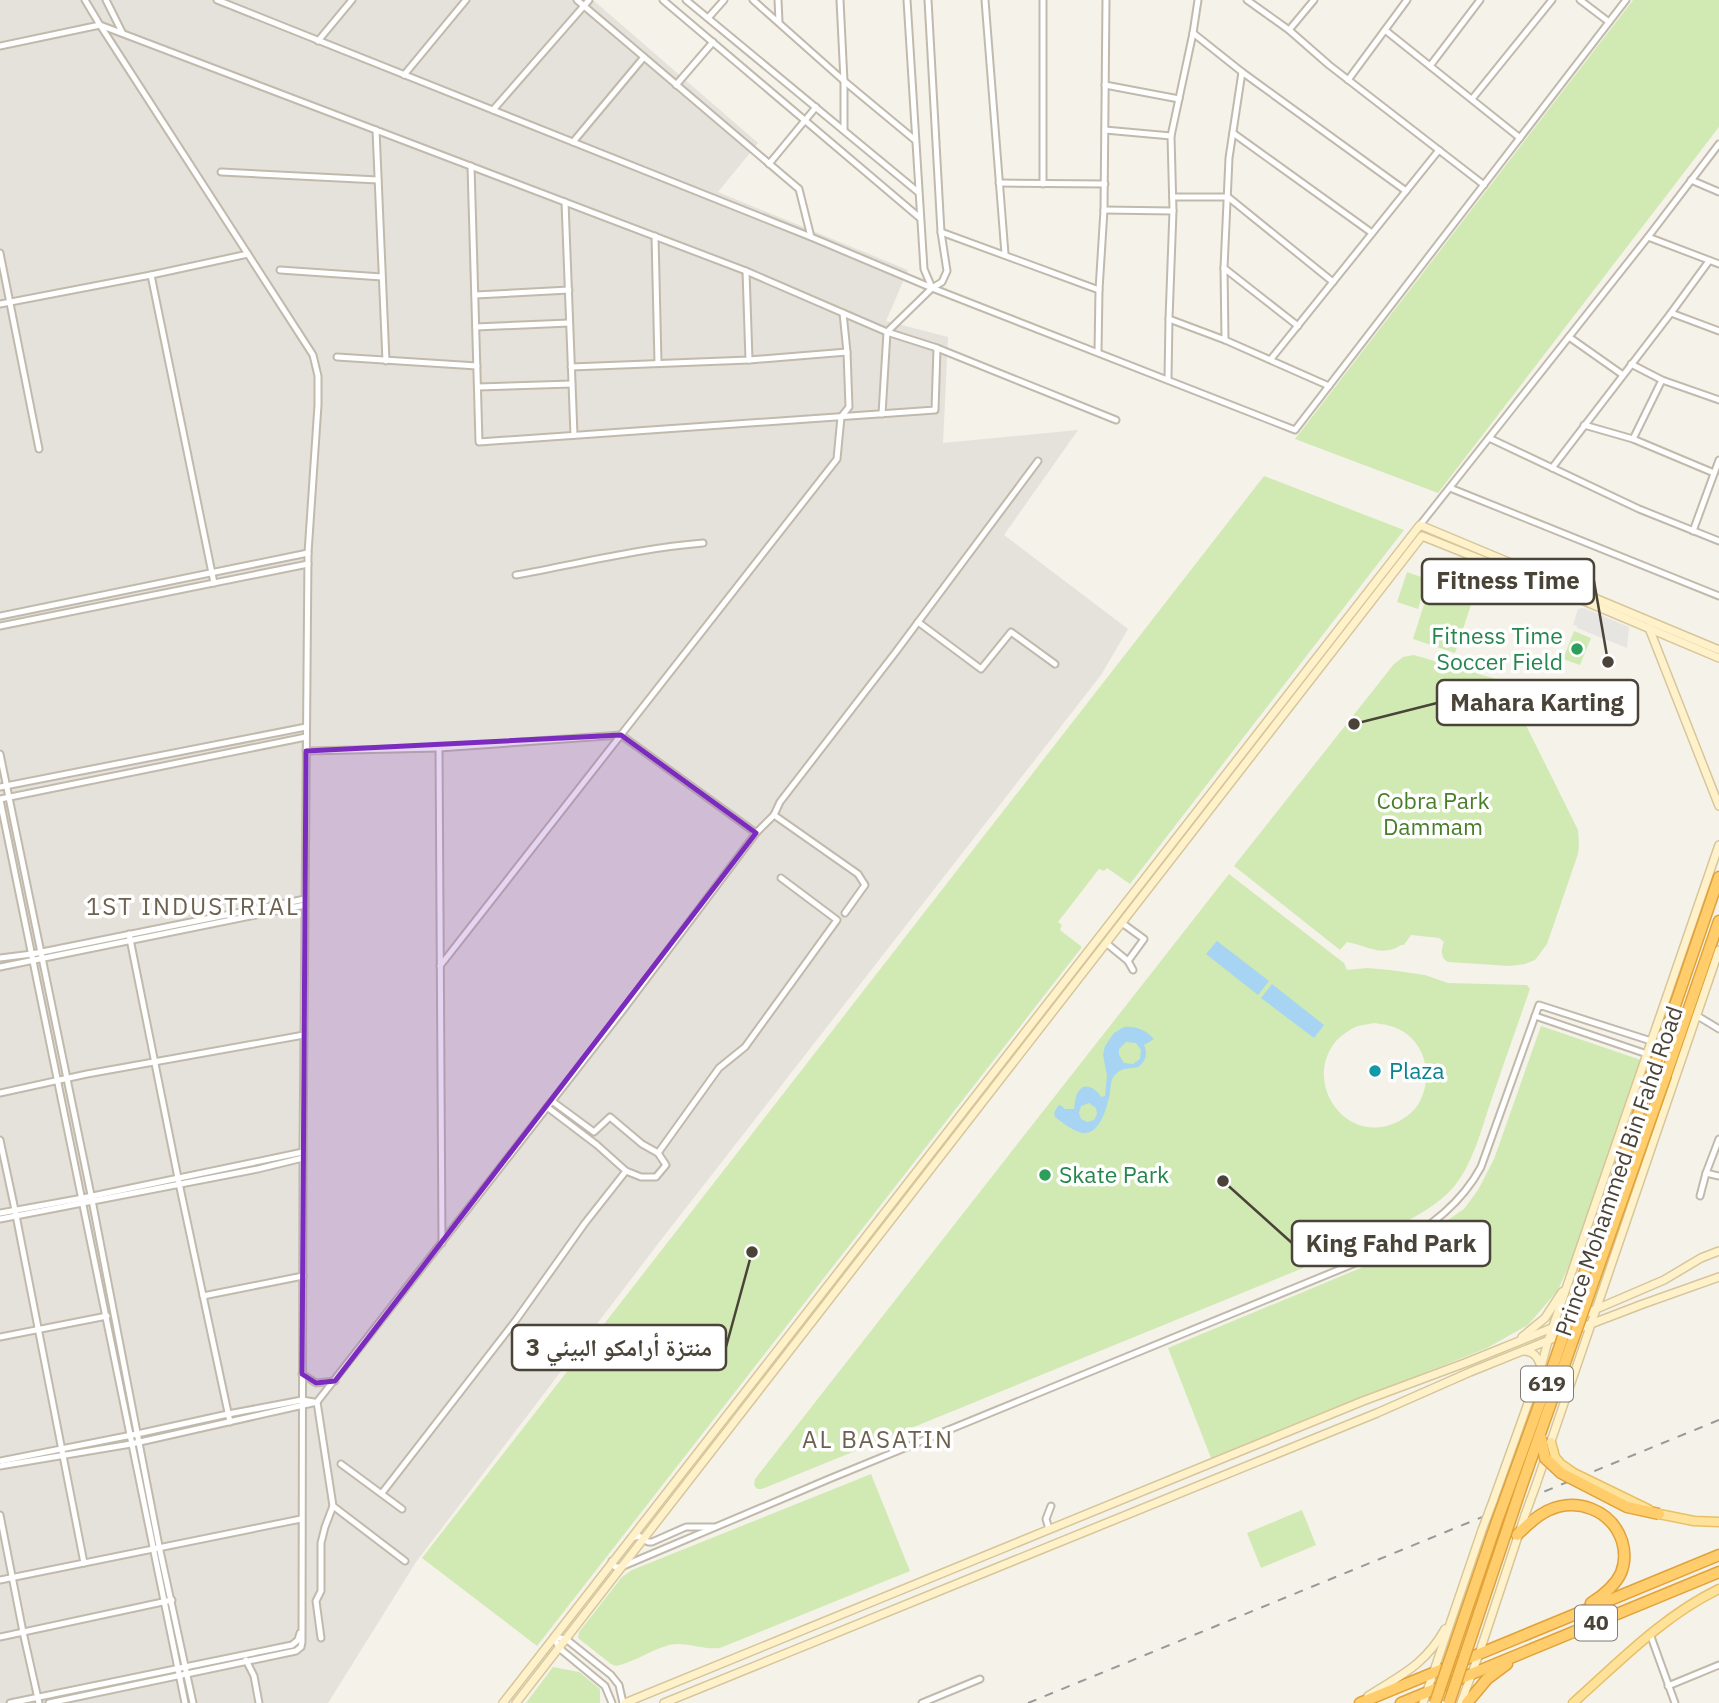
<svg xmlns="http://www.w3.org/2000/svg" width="1719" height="1703" viewBox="0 0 1719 1703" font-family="'IBM Plex Sans','Noto Naskh Arabic',sans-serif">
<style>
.industrial{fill:#e5e1db}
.green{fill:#d1eab3;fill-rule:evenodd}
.parking{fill:#e7e5e2}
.water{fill:#a6d4f2;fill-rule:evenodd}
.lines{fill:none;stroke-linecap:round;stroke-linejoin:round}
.street-casing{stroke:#c1baac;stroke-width:9}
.secondary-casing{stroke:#d6c69a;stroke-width:10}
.primary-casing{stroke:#e7c067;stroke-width:11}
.highway-casing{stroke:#e1a238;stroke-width:13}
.street{stroke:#fff;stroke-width:5}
.secondary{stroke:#fff2cb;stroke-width:7}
.primary{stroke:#ffe29a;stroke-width:8}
.highway{stroke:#ffcd6c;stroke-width:10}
.rail{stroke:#999;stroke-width:2;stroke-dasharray:9 9;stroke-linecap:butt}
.secondary-bridge-casing{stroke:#d6c69a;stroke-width:10;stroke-linecap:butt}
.primary-bridge-casing{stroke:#e7c067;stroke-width:11;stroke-linecap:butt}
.highway-bridge-casing{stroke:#e1a238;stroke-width:13;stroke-linecap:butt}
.secondary-bridge{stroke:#fff2cb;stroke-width:7}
.primary-bridge{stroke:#ffe29a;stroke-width:8}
.highway-bridge{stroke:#ffcd6c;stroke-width:10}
.marked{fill:#7b2cbf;fill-opacity:0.2;stroke:#7b2cbf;stroke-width:5;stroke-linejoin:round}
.leisure-dot{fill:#2e9e5b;stroke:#fff;stroke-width:2.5}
.culture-dot{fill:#0f9aa8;stroke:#fff;stroke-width:2.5}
.labels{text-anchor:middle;stroke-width:7;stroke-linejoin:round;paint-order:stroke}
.shield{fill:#fff;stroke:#807b74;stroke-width:2}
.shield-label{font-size:21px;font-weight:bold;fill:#4a4338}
.leisure-label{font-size:23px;fill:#27864d;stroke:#fff;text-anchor:end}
.park-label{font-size:23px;fill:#497e29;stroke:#fff}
.culture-label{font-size:23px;fill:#0d838f;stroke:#fff;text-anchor:start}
.street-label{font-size:23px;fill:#4a4338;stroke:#fff}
.neighbourhood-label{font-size:24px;letter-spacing:2px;fill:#6d614f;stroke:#fff}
.leader{fill:none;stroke:#4a4338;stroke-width:2.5}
.callout-dot{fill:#4a4338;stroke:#fff;stroke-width:2.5}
.callout{fill:#fff;stroke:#4a4338;stroke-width:2.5}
.callout-label{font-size:24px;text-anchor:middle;font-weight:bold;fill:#4a4338}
</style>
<rect width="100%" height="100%" fill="#f5f2ea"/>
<path class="industrial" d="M0,0h593l165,143 -40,49 190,78 -22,51 62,16 -5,106 135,-13 -74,105 124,94 -27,46 -444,570 -241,317 -88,141h-328z"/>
<g class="green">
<path d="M1633,0h86v127l-281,366 -143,-54z"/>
<path d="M1264,476l140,54 -274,354 -23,-16 -3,3 -5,-2 -41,53 4,3 -2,5 22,17 -545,699 -115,-88z"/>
<path d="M1407,572l20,7 -9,30 -21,-7z"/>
<path d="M1433,576l43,14 -21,63 -42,-14z"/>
<path d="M1574,631l17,7 -11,27 -17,-6z"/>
<path d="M1414,655l82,24 8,6 7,10 67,135 1,15 -1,9 -31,90 -12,16 -10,4 -15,2 -62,-4c-8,-4 -7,-13 -4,-20l-5,-4 -28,-3 -7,10h-3c-20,13 -35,0 -54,-3l-7,8 -106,-84 160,-202 9,-7z"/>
<path d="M1229,874l115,89 3,7 20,-2 23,2 35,5 23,8 79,2 3,4c-13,37 -26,74 -39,112 -10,29 -18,64 -39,88 -27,29 -82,49 -117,66l-573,234h-5l-3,-4 1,-6zM1374,1023c5,1 11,1 16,3 34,9 45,48 29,77 -6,10 -15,16 -24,20 -50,22 -93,-41 -59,-82 6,-6 14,-12 22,-15 5,-1 11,-2 16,-3z"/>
<path d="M1541,1026l100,34 -67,194 -16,36 -30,35 -41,23 -276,110 -43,-110 236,-98 60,-41 14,-19 16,-31z"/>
<path d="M871,1474l39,97 -190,77c-17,2 -36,-7 -51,-3 -18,5 -35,17 -53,21l-5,-2 -33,-26 1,-6 43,-55 10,-7z"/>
<path d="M1302,1510l14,35 -55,23 -14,-35z"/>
<path d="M553,1667l26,5 21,17v14h-74z"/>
</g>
<path class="parking" d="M1584,608l45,19 -2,21 -50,-20v-2l-4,-1 5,-16z"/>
<g class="water">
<path d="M1217,941l52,40 -11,14 -52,-41z"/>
<path d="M1272,984l52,41 -10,13 -53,-40z"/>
<path d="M1124,1027c13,-1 21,3 30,12l-10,6c4,9 2,16 -6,22 -7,2 -15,0 -21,6 -7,5 -6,13 -7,20 -3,15 -11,46 -31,39 -9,-3 -17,-10 -24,-15l-1,-4 4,-7 2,-1 5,4h9c1,-5 1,-12 4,-17 7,-11 18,-3 23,5l4,-1 2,-21 -4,-20 2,-9 9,-13zM1126,1042l10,1 5,7 -1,9 -7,5 -9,-1 -5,-8v-6zM1089,1103l7,5 1,6 -3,6 -7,2 -6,-3 -2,-6 2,-7z"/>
</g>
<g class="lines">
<g class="street-casing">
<g id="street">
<path d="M85,0l15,25 646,246 141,61 50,16 179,72"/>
<path d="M106,0l16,32"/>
<path d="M217,0l594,237 121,51 363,142 331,-430"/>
<path d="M577,0l222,189 12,48"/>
<path d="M663,0l257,218"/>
<path d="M686,0l232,192"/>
<path d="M753,0l91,81 71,59"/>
<path d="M778,0l1,22"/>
<path d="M840,0l4,81v49"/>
<path d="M907,0l17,269 8,19"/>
<path d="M985,0l20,254"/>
<path d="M1043,0v184"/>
<path d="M1247,0l42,30 40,35 155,120"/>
<path d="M1580,0l29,22"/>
<path d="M708,18l16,-18"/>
<path d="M1289,30l25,-30"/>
<path d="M1385,30l135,108"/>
<path d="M1193,33l49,39 164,119"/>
<path d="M318,41l34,-41"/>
<path d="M0,46l100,-21 213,330 5,21v29l-10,148 -5,599 -1,490 -1,5 -5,4 -247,52"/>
<path d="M1430,66l50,-66"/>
<path d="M404,75l62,-75"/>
<path d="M1348,80l59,-80"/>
<path d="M676,85l37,-43"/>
<path d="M1105,85l74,14"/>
<path d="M1472,99l80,-99"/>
<path d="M493,110l96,-110"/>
<path d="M376,130l10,231"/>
<path d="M1105,130l66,6"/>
<path d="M1233,133l139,100"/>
<path d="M573,142l71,-85"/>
<path d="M769,164l47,-57"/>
<path d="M471,166l8,276 456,-32 2,-62"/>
<path d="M221,172l157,8"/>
<path d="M1691,180l28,12"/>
<path d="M999,183l106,1"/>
<path d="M1173,197h55l105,85"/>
<path d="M565,202l9,233"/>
<path d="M1104,210l69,1"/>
<path d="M941,232l158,58"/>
<path d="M655,236l3,127"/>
<path d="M1648,237l71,27"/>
<path d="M0,253l39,196"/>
<path d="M1224,268l74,58"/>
<path d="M280,270l102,7"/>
<path d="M746,271l3,89"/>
<path d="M151,275l63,308"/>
<path d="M475,295l94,-5"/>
<path d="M0,304l151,-29 97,-21"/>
<path d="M1671,313l48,18"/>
<path d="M1169,319l56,21 104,46"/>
<path d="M476,327l93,-4"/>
<path d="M1569,337l54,38"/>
<path d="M1225,340l-1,-72 5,-110 13,-86"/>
<path d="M1098,352l1,-62 5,-80 2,-210"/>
<path d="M337,357l140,9"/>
<path d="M1271,359l168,-209"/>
<path d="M1631,364l31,16 57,20"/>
<path d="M571,367l178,-7 98,-8 -4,-39"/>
<path d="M1168,379l1,-60 4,-108 -2,-75 22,-103 5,-33"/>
<path d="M478,387l94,-3"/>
<path d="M882,414l5,-82 45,-44 10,-6 5,-11 -6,-39 -13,-232"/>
<path d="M1584,425l49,14 81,34"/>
<path d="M1489,438l150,71 80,32"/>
<path d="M1633,439l29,-59"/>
<path d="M1552,468l119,-155 38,-52"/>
<path d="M1450,488l269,108"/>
<path d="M1420,525l228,-288 71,-93"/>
<path d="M1693,531l26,-71"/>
<path d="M516,575c62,-11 124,-27 187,-32"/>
<path d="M0,616l308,-63"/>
<path d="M918,622l63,47 30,-37 44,32"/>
<path d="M0,626l308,-62"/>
<path d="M439,748l3,495"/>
<path d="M306,751l133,-3 182,-13 135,98"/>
<path d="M0,754l91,441 68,351 34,157"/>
<path d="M0,787l306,-60"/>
<path d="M0,799l306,-62"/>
<path d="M0,800l185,903"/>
<path d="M774,815l84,59 7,11 -20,28"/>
<path d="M1122,923l22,16 -16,22"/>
<path d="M129,934l50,249 51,239"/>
<path d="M1106,943l22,18 5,9"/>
<path d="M0,958l32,-4 273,-55"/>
<path d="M440,966l397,-507 4,-42 8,-10 -2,-55"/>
<path d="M0,967l305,-62"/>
<path d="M1696,1015l23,14"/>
<path d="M1535,1016l112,38"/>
<path d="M0,1093l87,-19 217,-39"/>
<path d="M547,1107l50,38 29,26 15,6h15l10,-12 -8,-12 -16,-9 -32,-27 -16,15 -42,-31"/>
<path d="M1719,1139l-13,34 13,3"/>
<path d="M0,1140l15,70 69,353"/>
<path d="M658,1153l61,-85 26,-21 92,-127 -56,-42"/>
<path d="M1700,1196l6,-23"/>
<path d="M0,1213l83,-15 220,-46"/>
<path d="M0,1219l258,-50 45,-11"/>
<path d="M203,1296l100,-20"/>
<path d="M0,1337l107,-21"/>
<path d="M302,1374l14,9 19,-2"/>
<path d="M317,1402l16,104 72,55"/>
<path d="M0,1461l137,-27 91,-20 74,-14 12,2"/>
<path d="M341,1464l61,45"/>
<path d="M0,1466l131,-22 186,-42 306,-392 133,-177 18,-18 6,-13 115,-149 143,-192"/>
<path d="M382,1493l134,-173 69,-97 41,-52"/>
<path d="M0,1515l23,117 16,71"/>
<path d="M1049,1529l-3,-10 5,-13"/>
<path d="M631,1538l8,-2 9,6h4l34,-15h28"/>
<path d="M612,1561l3,6h6l208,-88 558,-229c39,-19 73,-44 94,-83l58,-162 112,36"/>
<path d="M0,1580l301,-61"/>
<path d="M1650,1634l25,69"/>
<path d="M0,1637l172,-37"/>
<path d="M554,1637l12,2 45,36 8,10 4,18"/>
<path d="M554,1637l5,11 46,38 7,17"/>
<path d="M321,1638l-5,-37 5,-10v-48l4,-16 8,-21"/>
<path d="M246,1660l8,16 5,27"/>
<path d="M1668,1686l51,-21"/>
<path d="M10,1703l282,-58 6,-5 2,-7"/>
<path d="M922,1703l58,-24"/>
</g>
</g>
<g class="secondary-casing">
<g id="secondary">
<path d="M1649,628l70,178"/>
<path d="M1580,1316l84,-36 37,-22 18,-7"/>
<path d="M1575,1330l68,-26 76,-27"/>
<path d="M1522,1337l23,-19 17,-26"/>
<path d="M1523,1351c11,0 15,6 18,16"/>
<path d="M1536,1485l183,-535"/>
<path d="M1493,1501l48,-134 7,-26 171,-496"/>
<path d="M1368,1696c33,-21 57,-31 77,-67"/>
<path d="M503,1703l917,-1178 299,125"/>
<path d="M516,1703l906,-1167 155,62 142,60"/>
<path d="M625,1703l738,-302 102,-38 104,-42"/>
<path d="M664,1703l713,-290 93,-41 94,-38"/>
<path d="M1423,1703l59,-173"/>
<path d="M1461,1703l18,-49 46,-139"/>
</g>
</g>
<g class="primary-casing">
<g id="primary">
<path d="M1659,1514l35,7 25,1"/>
<path d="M1573,1703c46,-41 90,-87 146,-114"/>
</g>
</g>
<g class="highway-casing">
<g id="highway">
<path d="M1655,1064l64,-187"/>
<path d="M1666,1075l53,-154"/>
<path d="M1517,1535c9,-9 18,-18 30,-24 29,-14 64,-2 75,30 3,10 3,22 -1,32 -6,13 -19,23 -30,30"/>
<path d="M1360,1703l359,-148"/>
<path d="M1401,1703l318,-131"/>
<path d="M1467,1703l20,-24 20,-15"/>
</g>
</g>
<use href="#street" class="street"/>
<use href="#secondary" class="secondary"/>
<use href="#primary" class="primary"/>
<use href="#highway" class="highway"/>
<path class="rail" d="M1028,1703l691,-283"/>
<g class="secondary-bridge-casing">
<g id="secondary-bridge">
<path d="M1525,1515l11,-30"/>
<path d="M1482,1530l11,-29"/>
</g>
</g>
<g class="primary-bridge-casing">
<path id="primary-bridge" d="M1551,1442l4,15 6,7 13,9 76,37"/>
</g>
<g class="highway-bridge-casing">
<g id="highway-bridge">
<path d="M1541,1438l4,20 16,15 66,34 32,7"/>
<path d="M1435,1703l61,-179 55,-152 104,-308"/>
<path d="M1449,1703l72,-215 145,-413"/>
</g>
</g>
<use href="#secondary-bridge" class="secondary-bridge"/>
<use href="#primary-bridge" class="primary-bridge"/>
<use href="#highway-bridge" class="highway-bridge"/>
</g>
<path class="marked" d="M621,735l135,98 -421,548 -19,2 -14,-9 4,-623z"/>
<g class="leisure-dot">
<circle cx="1577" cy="649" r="7"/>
<circle cx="1045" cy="1175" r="7"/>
</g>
<circle class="culture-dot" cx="1375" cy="1071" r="7"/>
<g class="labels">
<g class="shield">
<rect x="1521" y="1366.5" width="52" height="35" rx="5"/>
<rect x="1575" y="1605.5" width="42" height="35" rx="5"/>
</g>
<g class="shield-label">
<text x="1547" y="1391">619</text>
<text x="1596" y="1630">40</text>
</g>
<g class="leisure-label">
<text x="1563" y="644">Fitness Time<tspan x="1563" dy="26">Soccer Field</tspan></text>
<text x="1059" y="1183" text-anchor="start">Skate Park</text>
</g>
<g class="park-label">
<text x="1433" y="809">Cobra Park<tspan x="1433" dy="26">Dammam</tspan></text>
</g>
<g class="culture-label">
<text x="1389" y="1079">Plaza</text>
</g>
<g class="street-label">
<text transform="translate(1619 1171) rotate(-71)" y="8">Prince Mohammed Bin Fahd Road</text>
</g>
<g class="neighbourhood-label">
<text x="193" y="915">1ST INDUSTRIAL</text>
<text x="878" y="1448">AL BASATIN</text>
</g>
</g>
<path class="leader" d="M1608 662L1594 581M1354 724L1437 703M1223 1181L1292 1243M752 1252L726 1347"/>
<g class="callout-dot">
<circle cx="1608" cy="662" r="7"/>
<circle cx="1354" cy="724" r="7"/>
<circle cx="1223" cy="1181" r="7"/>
<circle cx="752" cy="1252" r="7"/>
</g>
<g class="callout">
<rect x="1422" y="559" width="172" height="45" rx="7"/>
<rect x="1437" y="680" width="201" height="45" rx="7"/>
<rect x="1292" y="1221" width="198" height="45" rx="7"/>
<rect x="512" y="1325" width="214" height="45" rx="7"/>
</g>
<g class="callout-label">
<text x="1508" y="589">Fitness Time</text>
<text x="1537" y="711">Mahara Karting</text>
<text x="1391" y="1252">King Fahd Park</text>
<text x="619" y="1356">منتزة أرامكو البيئي 3</text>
</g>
</svg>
